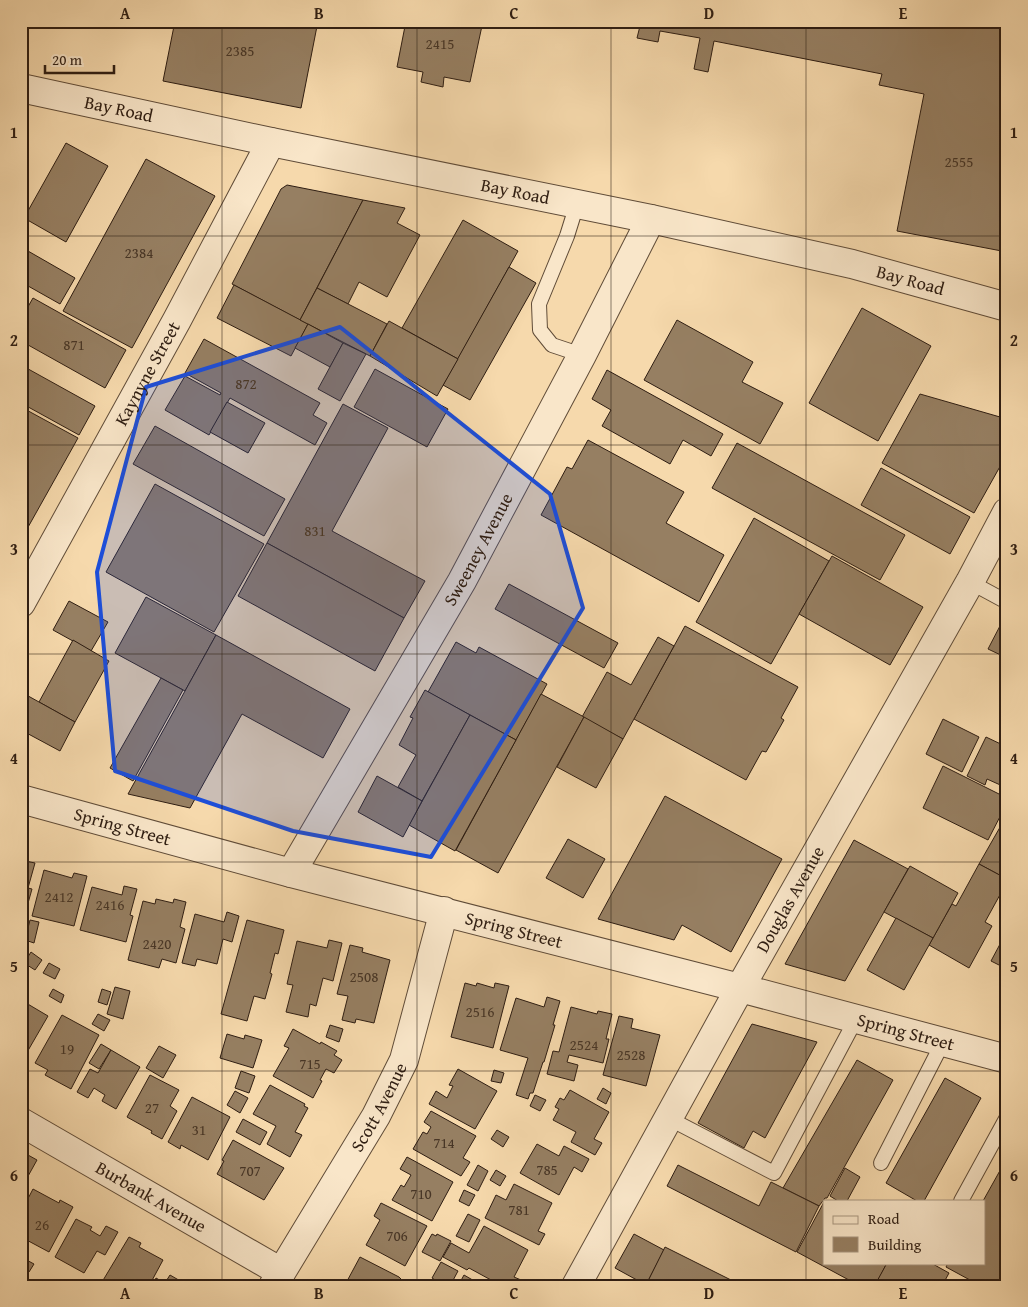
<svg xmlns="http://www.w3.org/2000/svg" width="1028" height="1307" viewBox="0 0 1028 1307" font-family="'Gentium Book Plus',serif">
<style>
.building{fill:#967f62;stroke:#2e1d12}
.lines{fill:none;stroke-linecap:round;stroke-linejoin:round}
.service-casing{stroke:#604c38;stroke-width:16}
.minor-casing{stroke:#604c38;stroke-width:30}
.tertiary-casing{stroke:#604c38;stroke-width:30}
.service{stroke:#f9e6c9;stroke-width:14}
.minor{stroke:#f9e6c9;stroke-width:28}
.tertiary{stroke:#f9e6c9;stroke-width:28}
.marked{fill:#1d4ed8;fill-opacity:0.2;stroke:#1d4ed8;stroke-width:4;stroke-linejoin:round}
.grid{fill:none;stroke:#2e1d12;stroke-width:1;stroke-opacity:0.55}
.labels{text-anchor:middle;stroke-width:4;stroke-linejoin:round;paint-order:stroke}
.number-label{font-size:15px;fill:#483626}
.street-label{font-size:18px;fill:#2e1d12;stroke:#f9e6c9}
.neatline{fill:none;stroke:#2e1d12;stroke-width:2}
.grid-label{font-size:16px;text-anchor:middle;font-weight:bold;fill:#2e1d12}
</style>
<rect width="100%" height="100%" fill="#f6d9ac"/>
<filter id="stains"><feTurbulence type="fractalNoise" baseFrequency=".004" numOctaves="4"/><feColorMatrix values="0 0 0 0 .2 0 0 0 0 .09 0 0 0 0 .02 0 0 0 .5 -.17"/></filter>
<radialGradient id="worn" r=".72"><stop offset=".6" stop-color="#630" stop-opacity="0"/><stop offset="1" stop-color="#630" stop-opacity=".3"/></radialGradient>
<g class="building">
<path d="M175,21h143l-17,87 -138,-27z"/>
<path d="M406,21h77l-13,61 -26,-5 -1,10 -22,-5 2,-10 -26,-5z"/>
<path d="M615,21h392v231l-110,-21 27,-137 -45,-9 3,-11 -168,-33 -6,31 -14,-3 6,-31 -40,-7 -2,11 -21,-4 3,-12z"/>
<path d="M66,143l42,23 -42,76 -42,-24z"/>
<path d="M146,159l69,37 -83,152 -69,-37z"/>
<path d="M287,185l76,15 -63,120 -68,-36 49,-95z"/>
<path d="M363,200l42,8 -8,15 23,12 -33,62 -28,-15 -11,22 -31,-16z"/>
<path d="M463,220l55,31 -60,108 -56,-31z"/>
<path d="M21,247l54,31 -15,26 -39,-22z"/>
<path d="M509,267l27,16 -66,117 -27,-15z"/>
<path d="M234,285l74,39 -17,32 -74,-38z"/>
<path d="M317,288l70,36 -17,32 -70,-36z"/>
<path d="M33,298l93,52 -21,38 -84,-47v-22z"/>
<path d="M862,308l69,38 -53,95 -69,-38z"/>
<path d="M677,320l76,42 -11,20 41,21 -23,41 -116,-64z"/>
<path d="M389,321l69,38 -21,37 -67,-40z"/>
<path d="M308,324l35,19 -13,24 -35,-19z"/>
<path d="M204,339l116,64 -7,12 14,8 -12,22 -85,-47 -21,37 -44,-25 20,-34 35,19 1,-2 -36,-20z"/>
<path d="M343,343l23,11 -26,47 -22,-12z"/>
<path d="M21,365l74,41 -16,29 -58,-32z"/>
<path d="M375,369l73,40 -21,38 -73,-40z"/>
<path d="M607,370l116,64 -12,22 -28,-16 -13,24 -68,-38 9,-16 -19,-11z"/>
<path d="M920,394l87,25v35l-33,59 -92,-50z"/>
<path d="M227,402l38,21 -17,30 -38,-21z"/>
<path d="M343,404l45,24 -56,103 93,50 -21,37 -137,-75z"/>
<path d="M21,407l57,31 -51,91 -6,-3z"/>
<path d="M155,426l130,73 -21,37 -131,-72z"/>
<path d="M588,440l96,52 -18,31 58,32 -25,47 -158,-87 26,-48 5,2z"/>
<path d="M737,443l168,92 -25,45 -168,-92z"/>
<path d="M881,468l89,49 -20,37 -89,-49z"/>
<path d="M155,484l109,60 -50,88 -108,-60z"/>
<path d="M754,518l75,43 -58,103 -75,-42z"/>
<path d="M267,543l137,75 -29,53 -137,-75z"/>
<path d="M832,556l91,51 -33,58 -91,-51z"/>
<path d="M509,584l109,59 -14,25 -109,-59z"/>
<path d="M146,597l70,38 -31,56 -70,-38z"/>
<path d="M69,601l39,21 -17,29 -38,-21z"/>
<path d="M1001,624l6,3v31l-19,-9z"/>
<path d="M685,626l113,61 -17,31 3,2 -18,32 -4,-1 -16,29 -112,-61z"/>
<path d="M216,635l134,74 -27,49 -81,-44 -52,94 -62,-14z"/>
<path d="M658,637l16,9 -51,93 -41,-22 25,-45 24,13z"/>
<path d="M73,640l36,21 -34,61 -36,-20z"/>
<path d="M456,642l20,11 3,-6 68,37 -31,56 -88,-48z"/>
<path d="M161,678l22,12 -50,91 -23,-13z"/>
<path d="M425,690l45,25 -48,86 -24,-14 18,-32 -17,-10 14,-27 -3,-1z"/>
<path d="M21,692l54,30 -15,29 -39,-21z"/>
<path d="M541,694l43,23 -86,156 -42,-23z"/>
<path d="M470,715l46,25 -61,111 -46,-26z"/>
<path d="M584,717l39,22 -27,49 -39,-21z"/>
<path d="M943,719l36,18 -17,35 -36,-18z"/>
<path d="M986,737l21,10v41l-20,-9 -2,6 -18,-9z"/>
<path d="M943,766l64,32v5l-19,37 -65,-32z"/>
<path d="M377,776l45,25 -19,36 -45,-25z"/>
<path d="M665,796l117,63 -51,93 -49,-27 -8,15 -76,-21z"/>
<path d="M1007,815v64l-28,-15z"/>
<path d="M568,839l37,20 -22,39 -37,-20z"/>
<path d="M854,840l54,29 -24,43 -39,69 -60,-17z"/>
<path d="M21,860l14,3 -7,25 4,1 -11,39z"/>
<path d="M979,864l28,15v3l-22,40 7,4 -23,42 -40,-23 23,-41 4,2z"/>
<path d="M910,866l48,27 -25,45 -49,-26z"/>
<path d="M44,870l28,8 2,-5 13,3 -13,50 -42,-10z"/>
<path d="M124,886l13,3 -7,26 3,1 -7,26 -46,-12 12,-43 30,8z"/>
<path d="M156,899l17,4 1,-4 12,3 -6,25 5,2 -9,34 -14,-4 -3,9 -31,-8 15,-59 12,3z"/>
<path d="M227,912l12,4 -7,26 -9,-3 -6,25 -20,-5 -2,7 -13,-3 13,-49 29,8z"/>
<path d="M896,918l37,20 -29,52 -37,-20z"/>
<path d="M30,920l9,2 -5,21 -9,-3z"/>
<path d="M247,920l37,10 -6,24 -3,-1 -5,20 2,1 -7,25 -11,-3 -7,25 -26,-7z"/>
<path d="M1007,931v38l-16,-8z"/>
<path d="M329,940l13,3 -9,38 -10,-3 -7,28 -6,-2 -2,13 -22,-5 7,-27 -6,-1 10,-43 30,7z"/>
<path d="M350,945l13,3 -1,4 28,8 -16,63 -18,-4 -1,4 -13,-3 6,-24 -11,-2z"/>
<path d="M31,952l11,8 -7,10 -11,-7z"/>
<path d="M49,963l11,6 -5,10 -12,-6z"/>
<path d="M465,983l11,3 1,-3 17,5 1,-5 14,3 -16,62 -42,-11z"/>
<path d="M115,987l15,4 -7,28 -16,-5z"/>
<path d="M53,989l11,6 -3,8 -12,-7z"/>
<path d="M102,989l9,3 -4,13 -9,-3z"/>
<path d="M547,997l13,4 -7,24h2l-11,37h-1l-10,31h-3l-2,6 -12,-4 12,-37 -28,-8 16,-52 28,9z"/>
<path d="M21,1000l27,16 -22,38 -5,-3z"/>
<path d="M571,1007l26,7 1,-3 14,3 -6,25h3l-6,24 -34,-8 -2,7 11,3 -4,16 -27,-7 6,-23 6,1z"/>
<path d="M98,1014l12,6 -6,11 -12,-7z"/>
<path d="M62,1015l37,20 -28,54 -26,-14 3,-5 -13,-7z"/>
<path d="M619,1016l14,3 -2,9 29,7 -14,51 -43,-11z"/>
<path d="M752,1024l65,18 -52,96 -12,-7 -9,17 -46,-25z"/>
<path d="M330,1025l13,4 -4,13 -13,-5z"/>
<path d="M293,1029l27,15 1,-2 16,9 -3,4 8,5 -8,13 -8,-4 -6,11 2,1 -9,17 -40,-22 16,-28 -5,-2z"/>
<path d="M227,1034l17,5 1,-4 17,5 -9,28 -33,-10z"/>
<path d="M101,1044l10,6 -12,19 -10,-6z"/>
<path d="M159,1046l17,9 -13,23 -17,-10z"/>
<path d="M111,1050l29,17 -24,42 -14,-8 3,-6 -11,-7 -6,10 -11,-6 13,-23 8,4z"/>
<path d="M857,1060l36,20 -66,118h-2l-6,8 -36,-18z"/>
<path d="M458,1069l39,22 -22,38 -46,-25 7,-13 11,7 6,-12 -4,-1z"/>
<path d="M494,1070l10,3 -3,10 -10,-2z"/>
<path d="M241,1071l14,5 -6,17 -14,-5z"/>
<path d="M150,1075l29,15 -9,16 7,5 -15,28 -11,-6 1,-2 -25,-14z"/>
<path d="M945,1078l36,20 -57,103h-7l-31,-18z"/>
<path d="M270,1085l35,19 -1,2 4,2 -13,24 7,3 -12,22 -23,-13 9,-18 -23,-12z"/>
<path d="M603,1088l8,5 -5,11 -9,-5z"/>
<path d="M570,1090l39,22 -15,27 8,4 -7,12 -24,-13 5,-10 -23,-12 6,-11 -4,-2 5,-9 4,2z"/>
<path d="M235,1091l13,7 -8,15 -13,-8z"/>
<path d="M535,1095l11,5 -6,11 -10,-5z"/>
<path d="M192,1097l38,20 -22,43 -27,-15 -1,4 -12,-7z"/>
<path d="M431,1111l45,25 -13,22 7,4 -9,14 -48,-27 10,-17 4,2 4,-7 -7,-5z"/>
<path d="M243,1119l24,13 -7,13 -24,-13z"/>
<path d="M497,1130l12,7 -6,10 -12,-8z"/>
<path d="M233,1140l51,28 -20,32 -47,-26 7,-13 -2,-1z"/>
<path d="M537,1144l22,12 5,-10 25,13 -7,13 -8,-5 -15,28 -39,-22z"/>
<path d="M28,1155l9,5 -10,18 -6,-3v-9z"/>
<path d="M407,1157l46,25 -21,39 -40,-21 9,-15 3,2 7,-12 -11,-6z"/>
<path d="M1007,1158v128h-26l-35,-19 2,-4h36l-1,-62z"/>
<path d="M478,1165l10,6 -10,20 -11,-6z"/>
<path d="M678,1165l81,41 12,-24 48,24 -23,46 -129,-66z"/>
<path d="M845,1168l15,9 -13,24h-9l-8,-5z"/>
<path d="M496,1170l10,6 -6,10 -10,-6z"/>
<path d="M21,1178l6,3 -6,10z"/>
<path d="M514,1184l38,19 -14,28 7,3 -6,11 -54,-27 11,-23 10,5z"/>
<path d="M33,1189l26,14 1,-3 13,7 -24,45 -28,-15v-25z"/>
<path d="M464,1190l11,5 -6,11 -10,-5z"/>
<path d="M824,1202v61h63l-12,23h-15l-63,-34z"/>
<path d="M381,1203l46,23 -22,40 -39,-21 14,-25 -6,-4z"/>
<path d="M468,1214l12,6 -11,22 -13,-6z"/>
<path d="M76,1219l16,8 -2,3 10,6 6,-10 12,6 -13,23 -8,-4 -13,22 -29,-16z"/>
<path d="M484,1226l44,24 -14,27 7,3 -3,6h-16l-33,-18 -2,2 -24,-13 8,-14 18,10z"/>
<path d="M432,1234l4,2 1,-2 14,7 -11,20 -18,-9z"/>
<path d="M634,1234l30,16 -18,35 -31,-17z"/>
<path d="M129,1237l12,6 -2,4 24,13 -14,26h-40l-7,-4z"/>
<path d="M665,1247l72,36 -2,3h-83l-5,-3z"/>
<path d="M21,1257l13,7 -5,8 -8,-4z"/>
<path d="M360,1257l39,20 2,2 -4,7h-61l3,-6 7,3z"/>
<path d="M441,1262l17,9 -8,15h-5l-13,-8z"/>
<path d="M887,1263h44l18,10 -7,13h-61l-5,-3z"/>
<path d="M170,1275l19,11h-26z"/>
<path d="M464,1275l19,11h-25z"/>
<path d="M156,1278l7,4 -2,4h-9z"/>
</g>
<g class="lines">
<g class="service-casing">
<g id="service">
<path d="M577,204l-10,32 -28,68 1,26 12,15 30,10"/>
<path d="M970,582l37,20"/>
<path d="M668,1118l106,55 82,-154"/>
<path d="M881,1163l62,-121"/>
<path d="M961,1201l46,-84"/>
</g>
</g>
<g class="minor-casing">
<g id="minor">
<path id="s1" d="M21,603l156,-283 94,-178"/>
<path id="s2" d="M21,799l270,74 449,115 267,71"/>
<path id="s3" d="M291,873l171,-292 120,-226 69,-136"/>
<path id="s4" d="M21,1122l260,150"/>
<path id="s5" d="M273,1286l103,-170 28,-56 40,-149"/>
</g>
</g>
<g class="tertiary-casing">
<g id="tertiary">
<path id="s6" d="M21,88l250,54 380,77 201,45 155,43"/>
<path id="s7" d="M576,1286l164,-298 230,-406 37,-70"/>
</g>
</g>
<use href="#service" class="service"/>
<use href="#minor" class="minor"/>
<use href="#tertiary" class="tertiary"/>
</g>
<path class="marked" d="M340,327l210,167 33,114 -152,249 -138,-26 -178,-60 -18,-199 49,-185z"/>
<path class="grid" d="M222,21v1265M417,21v1265M611,21v1265M806,21v1265M21,236h986M21,445h986M21,654h986M21,862h986M21,1071h986"/>
<g class="labels">
<g class="number-label">
<text x="440" y="49">2415</text>
<text x="240" y="56">2385</text>
<text x="959" y="167">2555</text>
<text x="139" y="258">2384</text>
<text x="74" y="350">871</text>
<text x="246" y="389">872</text>
<text x="315" y="536">831</text>
<text x="59" y="902">2412</text>
<text x="110" y="910">2416</text>
<text x="157" y="949">2420</text>
<text x="364" y="982">2508</text>
<text x="480" y="1017">2516</text>
<text x="584" y="1050">2524</text>
<text x="67" y="1054">19</text>
<text x="631" y="1060">2528</text>
<text x="310" y="1069">715</text>
<text x="152" y="1113">27</text>
<text x="199" y="1135">31</text>
<text x="444" y="1148">714</text>
<text x="547" y="1175">785</text>
<text x="250" y="1176">707</text>
<text x="421" y="1199">710</text>
<text x="519" y="1215">781</text>
<text x="42" y="1230">26</text>
<text x="397" y="1241">706</text>
</g>
<g class="street-label">
<text dy="6" stroke="none"><textPath href="#s6" startOffset="100">Bay Road</textPath></text>
<text dy="6" stroke="none"><textPath href="#s6" startOffset="505">Bay Road</textPath></text>
<text dy="6" stroke="none"><textPath href="#s6" startOffset="910">Bay Road</textPath></text>
<text dy="6" stroke="none"><textPath href="#s1" startOffset="262">Kaynyne Street</textPath></text>
<text dy="6" stroke="none"><textPath href="#s3" startOffset="374">Sweeney Avenue</textPath></text>
<text dy="6" stroke="none"><textPath href="#s2" startOffset="105">Spring Street</textPath></text>
<text dy="6" stroke="none"><textPath href="#s7" startOffset="442">Douglas Avenue</textPath></text>
<text dy="6" stroke="none"><textPath href="#s2" startOffset="510">Spring Street</textPath></text>
<text dy="6" stroke="none"><textPath href="#s2" startOffset="915">Spring Street</textPath></text>
<text dy="6" stroke="none"><textPath href="#s5" startOffset="208">Scott Avenue</textPath></text>
<text dy="6" stroke="none"><textPath href="#s4" startOffset="150">Burbank Avenue</textPath></text>
</g>
</g>
<rect width="1028" height="1307" fill="none" stroke="#f6d9ac" stroke-width="55"/>
<rect x="823" y="1200" width="162" height="65" fill="#f9e6c9" stroke="#a89680"/>
<rect x="833" y="1216" width="25" height="8" fill="#f9e6c9" stroke="#a89680"/>
<text x="868" y="1224" font-size="15" fill="#2e1d12">Road</text>
<rect x="833" y="1237" width="25" height="15" fill="#967f62" stroke="#a89680"/>
<text x="868" y="1250" font-size="15" fill="#2e1d12">Building</text>
<path d="M45 65v8h69v-8" fill="none" stroke="#2e1d12" stroke-width="2.5"/>
<text x="52" y="65" font-size="15" fill="#2e1d12" stroke="#f9e6c9" stroke-width="4" paint-order="stroke">20 m</text>
<rect x="28" y="28" width="972" height="1252" class="neatline"/>
<g class="grid-label">
<text x="125" y="19">A</text>
<text x="319" y="19">B</text>
<text x="514" y="19">C</text>
<text x="709" y="19">D</text>
<text x="903" y="19">E</text>
<text x="14" y="138">1</text>
<text x="1014" y="138">1</text>
<text x="14" y="346">2</text>
<text x="1014" y="346">2</text>
<text x="14" y="555">3</text>
<text x="1014" y="555">3</text>
<text x="14" y="764">4</text>
<text x="1014" y="764">4</text>
<text x="14" y="972">5</text>
<text x="1014" y="972">5</text>
<text x="14" y="1181">6</text>
<text x="1014" y="1181">6</text>
<text x="125" y="1299">A</text>
<text x="319" y="1299">B</text>
<text x="514" y="1299">C</text>
<text x="709" y="1299">D</text>
<text x="903" y="1299">E</text>
</g>
<rect width="100%" height="100%" filter="url(#stains)"/>
<rect width="100%" height="100%" fill="url(#worn)"/>
</svg>
